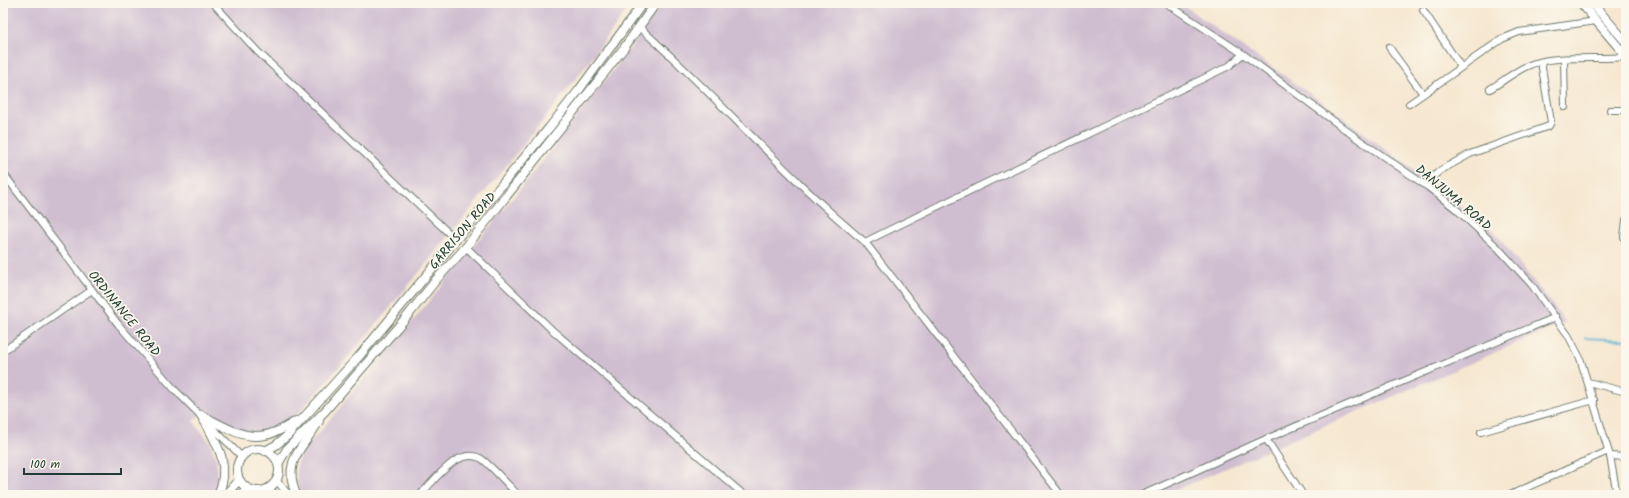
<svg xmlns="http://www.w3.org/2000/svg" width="1629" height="498" viewBox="0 0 1629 498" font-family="Kalam,sans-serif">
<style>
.industrial{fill:#cfbdd0}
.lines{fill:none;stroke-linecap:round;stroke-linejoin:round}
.stream{stroke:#53b0d1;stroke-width:2}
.minor-casing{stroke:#6a786b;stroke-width:8}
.major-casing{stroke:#6a786b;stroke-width:10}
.minor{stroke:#fff;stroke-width:6}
.major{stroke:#fff;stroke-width:8}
.labels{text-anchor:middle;stroke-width:3.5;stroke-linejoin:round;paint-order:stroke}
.street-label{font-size:13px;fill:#1f3d34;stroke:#fbf7ec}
</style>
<rect width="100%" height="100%" fill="#fbf7ec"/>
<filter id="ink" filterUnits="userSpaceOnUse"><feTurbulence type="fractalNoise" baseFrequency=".025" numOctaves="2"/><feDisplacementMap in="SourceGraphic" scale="8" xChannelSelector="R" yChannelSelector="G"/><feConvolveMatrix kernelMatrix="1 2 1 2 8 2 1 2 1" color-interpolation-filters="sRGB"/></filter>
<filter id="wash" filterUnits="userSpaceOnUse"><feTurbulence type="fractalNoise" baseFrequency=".012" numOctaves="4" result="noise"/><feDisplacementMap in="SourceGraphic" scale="16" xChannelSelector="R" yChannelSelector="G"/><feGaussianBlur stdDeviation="0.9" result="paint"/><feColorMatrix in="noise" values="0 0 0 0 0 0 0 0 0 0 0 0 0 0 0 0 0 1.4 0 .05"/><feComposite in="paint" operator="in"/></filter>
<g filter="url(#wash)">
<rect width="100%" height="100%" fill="#f6e7d0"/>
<g class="industrial">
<path d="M3,3h629l-39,54 -64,81 -158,193 -77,87 -24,13 -10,1 -17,-1 -23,-11 -14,-11 -13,12 17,21 7,20v20l-6,13h-208z"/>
<path d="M663,3h517l156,109 156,117 74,93 -402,173h-862l-4,-6 -2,-20 3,-10 12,-17 101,-120 118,-145 102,-131z"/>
</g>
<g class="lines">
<path class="stream" d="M1585,338l41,2"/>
</g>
</g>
<g filter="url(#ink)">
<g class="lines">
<g class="minor-casing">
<g id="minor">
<path d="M213,3l44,48 199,189"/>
<path d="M1166,3l77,51 115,85 70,48 28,22 42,39 33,36 37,51 12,23 30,98 7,39"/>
<path d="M1423,10l38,57"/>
<path d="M639,27c78,69 146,149 226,215l196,253"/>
<path d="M1389,47l34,47"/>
<path d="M1564,59l1,48"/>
<path d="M1490,89c12,-7 24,-17 37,-23 26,-12 70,-6 99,-9"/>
<path d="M1409,104l93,-65 17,-7 77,-11"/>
<path d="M1610,110h16"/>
<path d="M3,173l115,151 56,65 68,68"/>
<path d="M1424,184l17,-14 29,-16 79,-28 2,-4 -10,-60"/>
<path d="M1626,220l-2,17 2,4"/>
<path d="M865,242c121,-60 243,-117 364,-176l14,-12"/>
<path d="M466,247l85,82 193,166"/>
<path d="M3,351l89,-61"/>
<path d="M1588,382l38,10"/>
<path d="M1481,432l113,-32"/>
<path d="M1266,439l37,56"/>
<path d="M1610,456l16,1"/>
<path d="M276,480l13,15"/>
<path d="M268,489l9,6"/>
<path d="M420,495c14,-14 37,-48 60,-37 6,2 31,30 38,37"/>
<path d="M1142,495l124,-56 290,-122"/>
<path d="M1510,495l98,-44"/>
</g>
</g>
<g class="major-casing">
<g id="major">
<path d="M1581,3l45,53"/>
<path d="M1592,3l34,39"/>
<path d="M201,415c38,19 55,33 95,6"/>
<path d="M201,415c15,27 31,49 17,80"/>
<circle cx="258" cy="470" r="21"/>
<path d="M265,451l11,-6 11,-9 74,-82 188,-226 30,-38 64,-87"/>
<path d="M278,464l9,-15 38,-38 85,-98 26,-33 30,-33 158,-199 32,-45"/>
<path d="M225,495l14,-15"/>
<path d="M239,495l10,-6"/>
<path d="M296,495c-14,-36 7,-46 23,-74"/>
</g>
</g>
<use href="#minor" class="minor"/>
<use href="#major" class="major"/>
</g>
</g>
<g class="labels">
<g class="street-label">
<text transform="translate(1454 197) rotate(40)" y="5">DANJUMA ROAD</text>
<text transform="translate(462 230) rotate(-50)" y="5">GARRISON ROAD</text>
<text transform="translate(125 313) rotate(51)" y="5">ORDINANCE ROAD</text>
</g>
</g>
<rect width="1629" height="498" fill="none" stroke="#fbf7ec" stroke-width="16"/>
<path d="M24 468v6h97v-6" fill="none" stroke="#1f3d34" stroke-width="2"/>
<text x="30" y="468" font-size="12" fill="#1f3d34" stroke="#fbf7ec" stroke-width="3" paint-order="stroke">100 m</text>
</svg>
